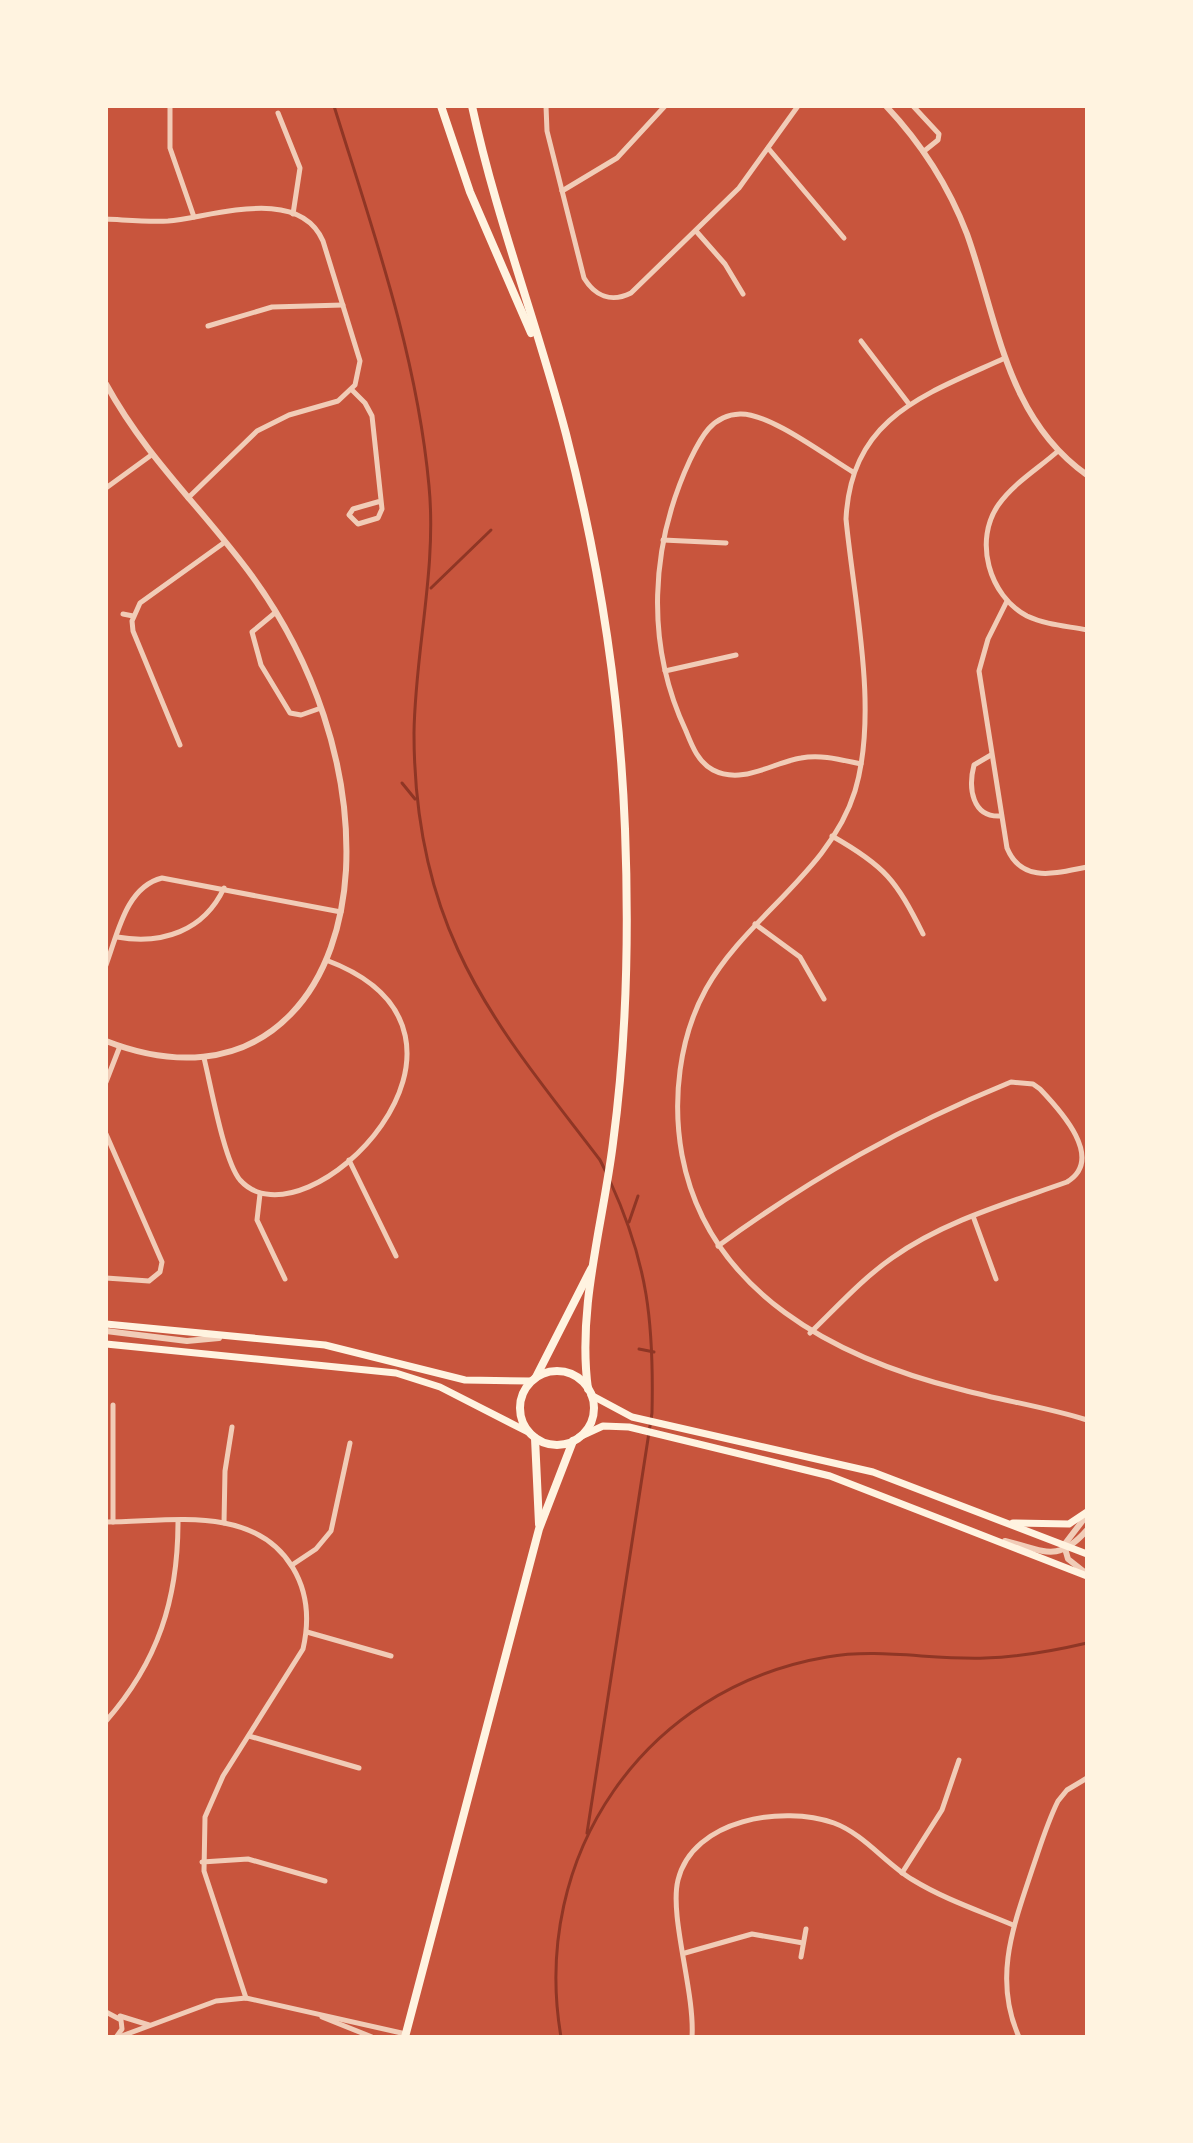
<svg xmlns="http://www.w3.org/2000/svg" width="1193" height="2143" viewBox="0 0 1193 2143" font-family="'Fira Sans Condensed',sans-serif">
<style>
.lines{fill:none;stroke-linecap:round;stroke-linejoin:round}
.stream{stroke:#8f3625;stroke-width:3}
.minor{stroke:#f1ccb7;stroke-width:5}
.tertiary{stroke:#f1ccb7;stroke-width:6}
.secondary{stroke:#fff3e0;stroke-width:7}
.primary{stroke:#fff3e0;stroke-width:8}
</style>
<rect width="100%" height="100%" fill="#c8553d"/>
<g class="lines">
<g class="stream">
<path d="M334,106c39,125 83,249 95,380 8,83 -14,165 -15,247 0,74 13,150 44,217 35,77 92,144 142,210l7,14"/>
<path d="M431,588l60,-58"/>
<path d="M402,783l13,16"/>
<path d="M629,1222l9,-26"/>
<path d="M639,1349l15,3"/>
<path d="M587,1833l65,-420c2,-90 -4,-149 -42,-232"/>
<path d="M561,2037c-31,-181 83,-349 266,-380 52,-9 105,3 158,1 34,-1 68,-7 102,-15"/>
</g>
<g class="minor">
<path d="M170,106v42l24,69"/>
<path d="M546,106l1,25 37,147c11,18 27,25 47,15l108,-105 59,-82"/>
<path d="M913,106l26,28 -1,6 -15,12"/>
<path d="M278,113l22,55 -7,46"/>
<path d="M768,148l76,90"/>
<path d="M562,191l55,-33 48,-52"/>
<path d="M106,219c21,1 41,3 62,2 44,-4 131,-36 155,20l37,120 -5,24 -17,16 -49,14 -32,16 -69,67"/>
<path d="M696,231l29,33 18,30"/>
<path d="M208,326l64,-19 71,-2"/>
<path d="M861,341l48,63"/>
<path d="M1005,358c-81,37 -154,59 -159,161 8,83 33,192 9,272 -25,81 -109,126 -149,198 -27,49 -34,111 -24,166 26,138 155,204 281,235 41,11 83,17 124,30"/>
<path d="M352,390l13,13 7,13 10,93 -4,9 -20,6 -9,-9 4,-6 28,-8"/>
<path d="M1058,451c-19,17 -44,32 -59,53 -26,36 -10,92 28,112 19,9 40,10 60,14"/>
<path d="M853,472c-27,-16 -83,-59 -113,-58 -28,1 -39,23 -50,46 -40,86 -45,184 -4,271 6,15 12,31 27,39 29,15 59,-7 88,-12 20,-4 41,2 60,6"/>
<path d="M106,488l44,-32"/>
<path d="M663,540l63,3"/>
<path d="M1007,601l-19,38 -9,32 28,177c15,36 49,25 80,19"/>
<path d="M276,612l-24,20 9,33 29,48 11,2 20,-7"/>
<path d="M123,614l10,2"/>
<path d="M665,671l71,-16"/>
<path d="M180,745l-47,-114 -1,-10 8,-18 85,-61"/>
<path d="M991,755l-17,10c-6,23 -2,53 27,51"/>
<path d="M832,836c53,30 64,44 91,98"/>
<path d="M755,924l45,33 24,42"/>
<path d="M117,937c45,8 87,-6 107,-49"/>
<path d="M106,965c12,-32 20,-78 56,-87l179,34"/>
<path d="M204,1058c7,28 20,103 36,122 65,73 284,-146 86,-220"/>
<path d="M106,1082l14,-36"/>
<path d="M106,1134l56,128 -2,10 -11,9 -43,-3"/>
<path d="M349,1160l47,96"/>
<path d="M260,1194l-3,26 28,59"/>
<path d="M973,1216l23,63"/>
<path d="M718,1246c95,-69 185,-120 293,-164l22,2 7,5c21,22 65,70 27,93 -59,21 -123,39 -175,76 -30,21 -55,49 -82,75"/>
<path d="M113,1405v117"/>
<path d="M106,1522c38,0 81,-6 118,1 64,12 93,65 79,126l-80,127 -18,41 -1,54 42,127"/>
<path d="M224,1523l1,-52 7,-44"/>
<path d="M292,1565l24,-16 15,-18 19,-88"/>
<path d="M307,1632l84,24"/>
<path d="M106,1721c52,-59 72,-122 72,-199"/>
<path d="M249,1736l110,32"/>
<path d="M202,1862l46,-3 77,22"/>
<path d="M902,1873l40,-63 17,-50"/>
<path d="M685,1953l67,-19 51,9"/>
<path d="M801,1957l5,-28"/>
<path d="M106,2012l15,8 1,9 -5,7"/>
<path d="M120,2016l29,9"/>
<path d="M322,2017l50,20"/>
<path d="M119,2037l97,-36 30,-3 160,36"/>
<path d="M692,2037c3,-45 -23,-121 -14,-157 15,-61 105,-75 156,-57 30,11 52,41 79,57 31,19 67,31 100,45"/>
<path d="M1019,2037c-26,-58 -6,-110 13,-167 8,-23 15,-47 26,-69l9,-11 20,-12"/>
</g>
<g class="tertiary">
<path d="M886,106c34,36 63,81 81,128 31,87 39,184 120,241"/>
<path d="M106,384c41,75 97,125 146,192 61,84 99,190 94,294 -3,52 -19,107 -55,144 -51,53 -121,52 -185,27"/>
<path d="M106,1331l81,10 32,-3"/>
<path d="M1005,1541c39,9 52,23 82,-11"/>
<path d="M1087,1574l-19,-15 -4,-14 23,-30"/>
</g>
<g class="secondary">
<path d="M106,1324l219,21 140,35 66,1"/>
<path d="M106,1344l290,29 44,14 90,46"/>
<path d="M591,1395l41,22 241,55 214,82"/>
<path d="M579,1437l24,-11 26,1 201,49 257,100"/>
<path d="M1013,1523l56,1 18,-12"/>
</g>
<g class="primary">
<path d="M441,106l29,86 61,141"/>
<path d="M472,106c24,111 65,217 94,328 33,128 54,262 59,395 4,104 2,210 -12,314 -10,81 -36,165 -25,246"/>
<circle cx="557" cy="1408" r="37"/>
<path d="M536,1377l55,-108"/>
<path d="M535,1438l4,86"/>
<path d="M405,2037l134,-508 34,-88"/>
</g>
</g>
<rect width="1193" height="2143" fill="none" stroke="#fff3e0" stroke-width="216"/>
</svg>
